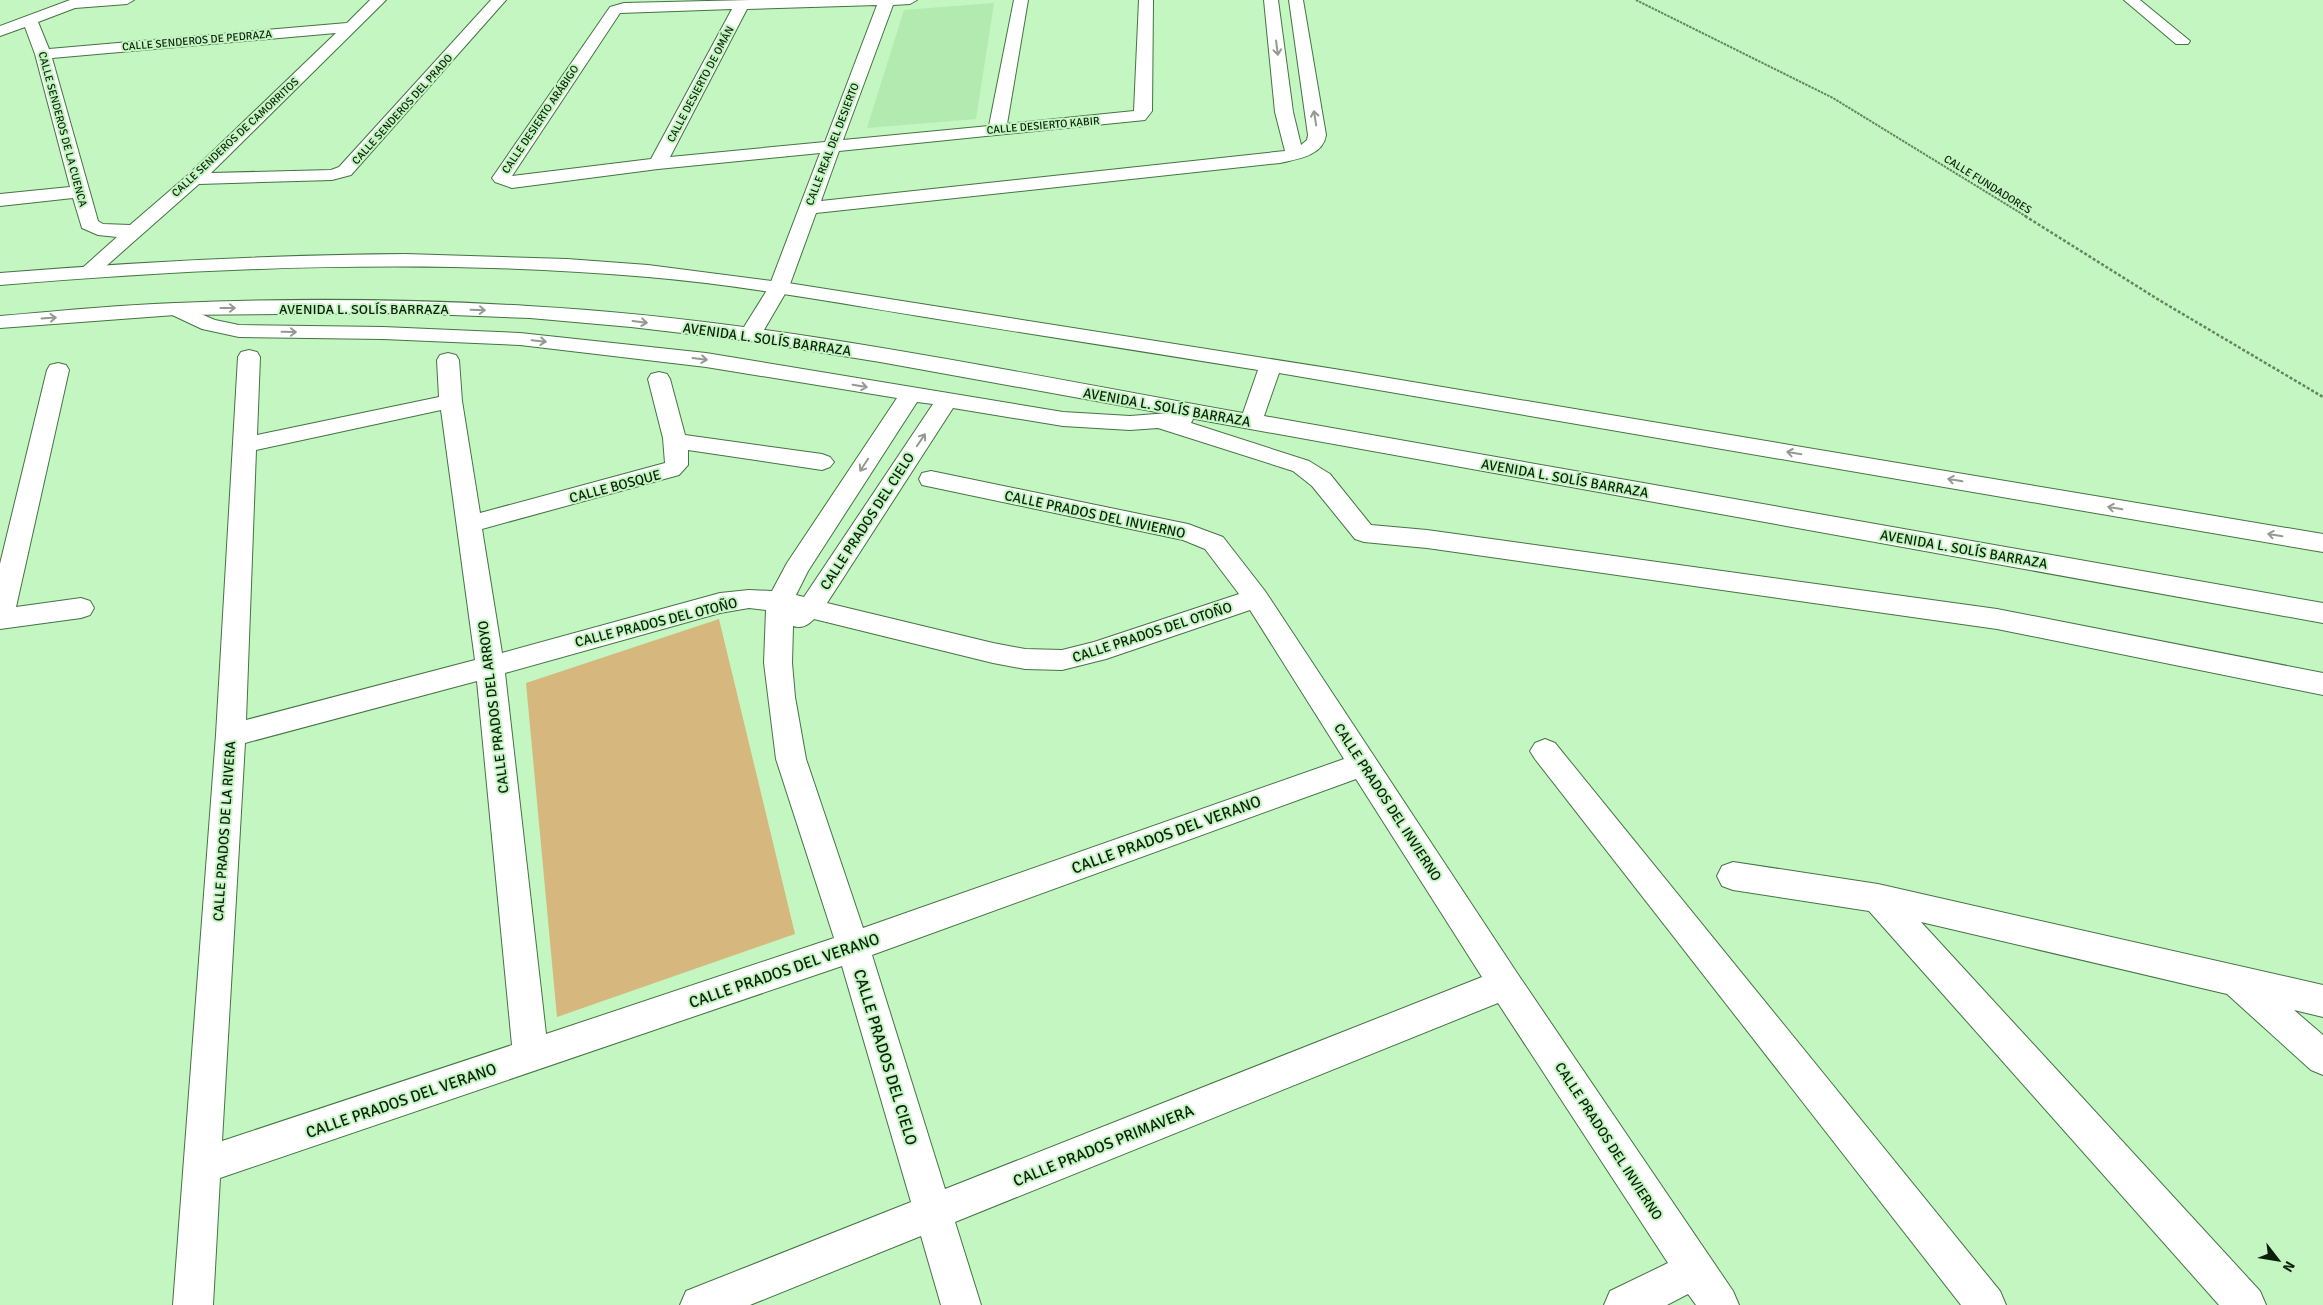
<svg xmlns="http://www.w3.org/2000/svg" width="2323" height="1305" viewBox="0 0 2323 1305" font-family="Signika,sans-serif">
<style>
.built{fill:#b2eab0}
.green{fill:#d6b87e}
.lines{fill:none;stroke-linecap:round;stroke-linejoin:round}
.minor-casing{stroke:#457344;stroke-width:2}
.major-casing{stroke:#457344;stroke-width:2}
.path-far1{stroke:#638561;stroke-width:2;stroke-dasharray:2.5 1;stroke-linecap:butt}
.path{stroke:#638561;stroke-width:2.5;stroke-dasharray:3 2;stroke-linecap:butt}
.minor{fill:#fff;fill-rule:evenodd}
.major{fill:#fff;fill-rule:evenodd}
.oneway{stroke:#929a91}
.labels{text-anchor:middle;stroke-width:4;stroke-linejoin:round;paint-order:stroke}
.far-street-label{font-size:11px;fill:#0c1f0b;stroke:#c3f6c0}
.street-label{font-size:14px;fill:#0c1f0b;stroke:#c3f6c0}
.near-street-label{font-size:16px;fill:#0c1f0b;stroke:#c3f6c0}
</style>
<rect width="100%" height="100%" fill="#c3f6c0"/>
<path class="built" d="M994,3l-18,116 -109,9 37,-118z"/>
<path class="green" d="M719,619l76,315 -238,83 -31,-334z"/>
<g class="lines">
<g class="minor-casing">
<g id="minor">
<path d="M70,0h64l-7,4 -52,4 -37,14 11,27 298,-26 23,-23h16l-175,173 120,-3 8,-3 152,-167h15l-155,175 -19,5 -133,4 -103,91 -7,2 -7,-2 -3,-4 38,-34 -19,-2 -16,-7 -9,-30 -73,8v-12l70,-7 -35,-133 -10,-27 -25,9v-10zM336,33l-148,142 -58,50 -27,-1 -5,-3 -46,-163z"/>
<path d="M750,0h167l-7,4 -17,1 -50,135 146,-14 25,-126h14l-21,124 127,-13 5,-111h14l-1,111 -7,9 -306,31 -18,50 464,-50 -10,-39 -11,-112h14l15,112 8,33 6,-5 1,-5 -19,-135h14l23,135c-3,21 -29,24 -46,28l-464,50 -27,74 -31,53 -8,1 -8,-1 -3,-5 30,-48 51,-134 -162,16 -146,19 -17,-6 -3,-4 118,-171 14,-4zM877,5l-52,137 -155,15 77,-148zM732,9l-81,150 -139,17 108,-163z"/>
<path d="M2124,0h16l50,41 -2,3h-12z"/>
<path d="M175,303l40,17 24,5 144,2 137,6 186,20 357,59 67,4 52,-4 8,2 3,5 -2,4 118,38 21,13 41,51 56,5 570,79 326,64v22l-326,-66 -570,-81 -63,-6 -9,-3 -43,-53 -19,-15 -135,-43 -28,2 -67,-4 -110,-18 -126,195 166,40 32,6 37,1 32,-8 145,-48 -34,-45 -22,-9 -261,-55 -3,-6 3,-6 9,-2 257,53 35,13 42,54 252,382 216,318 6,14h-43l-8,-11 -21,11h-63l6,-14 58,-28 -170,-260 -543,219 26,83h-40l-20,-69 -171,69h-70l6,-14 225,-89 -69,-236 -622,212 -7,127h-40l43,-570 22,-378 3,-5 8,-2 8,2 3,5 -3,78 182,-38 -2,-37 3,-5 8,-2 8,2 3,5 3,41 18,112 185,-50 -2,-25 -15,-59 3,-5 8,-2 8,2 3,5 15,56 137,19 8,3 4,5 -4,5 -8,3 -134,-20v15l-9,10 -197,54 20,124 218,-60 29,-3 23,1 15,-28 110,-165 -191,-31 -186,-22 -137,-6 -144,-2 -37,-8 -34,-16 -3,-4 3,-4zM917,402l16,2 -129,193 -8,-2 12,-24zM441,410l34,250 -229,60 10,-270zM749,608l17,2 -2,53 12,96 58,179 -288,96 -41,-361 215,-60zM1250,610l94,149 -481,169 -57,-169 -11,-62 -3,-34 1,-37c9,3 15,-1 21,-7l179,44 32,6 37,1 44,-11zM477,681l35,364 -290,96 23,-398zM1356,779l126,198 -537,212 -73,-234z"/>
<path d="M58,363l8,2 3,5 -53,237 65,-9 9,3 4,7 -4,7 -9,3 -81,11v-65l47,-194 3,-5z"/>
<path d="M1545,739l10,4 445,548 6,14h-45l-426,-546 -5,-8 5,-8z"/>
<path d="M1733,862l145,22 445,101v32l-29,-7 29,25v40l-12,-5 -84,-76 -306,-72 339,369 6,14h-47l-350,-394 -136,-21 -11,-4 -5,-10 5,-10z"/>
</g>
</g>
<g class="major-casing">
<path id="major" d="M405,254l162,5 81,6 140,18 559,88 976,163v18l-1044,-179 -15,43 1059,187v20l-1443,-261 -130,-21 -119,-14 -101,-9 -129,-5 -226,2 -175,13v-12c58,-5 117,-11 176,-13 117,-5 235,-4 352,3 238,13 480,65 715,107l15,-43c-111,-18 -222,-35 -333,-53 -92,-15 -184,-32 -277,-40 -216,-19 -432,-10 -648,8v-12c135,-11 270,-18 405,-19z"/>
</g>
<path class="path-far1" d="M1636,0l197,98 194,119"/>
<path class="path" d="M2025,216l134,84 164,97"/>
<use href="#minor" class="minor"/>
<use href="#major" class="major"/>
</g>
<defs><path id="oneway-shaft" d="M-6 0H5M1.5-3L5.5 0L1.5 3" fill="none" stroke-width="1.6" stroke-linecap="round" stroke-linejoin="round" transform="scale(1.25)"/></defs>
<g class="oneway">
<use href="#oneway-shaft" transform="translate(1277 48) rotate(83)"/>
<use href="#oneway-shaft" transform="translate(1315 118) rotate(-99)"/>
<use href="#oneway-shaft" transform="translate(228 308)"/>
<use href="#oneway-shaft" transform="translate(478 310) rotate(2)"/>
<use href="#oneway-shaft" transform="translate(49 318) rotate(-4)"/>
<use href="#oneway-shaft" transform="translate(640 322) rotate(7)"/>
<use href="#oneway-shaft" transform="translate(289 332) rotate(1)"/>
<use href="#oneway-shaft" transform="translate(539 341) rotate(6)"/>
<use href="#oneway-shaft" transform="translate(700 359) rotate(7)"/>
<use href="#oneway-shaft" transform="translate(860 386) rotate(10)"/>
<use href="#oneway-shaft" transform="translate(921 440) rotate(-56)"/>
<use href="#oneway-shaft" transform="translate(1794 453) rotate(-171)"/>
<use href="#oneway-shaft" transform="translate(864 465) rotate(123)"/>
<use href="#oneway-shaft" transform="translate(1955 480) rotate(-170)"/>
<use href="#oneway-shaft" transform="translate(2115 508) rotate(-170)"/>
<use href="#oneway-shaft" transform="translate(2275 535) rotate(-170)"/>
</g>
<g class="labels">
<g class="far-street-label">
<text transform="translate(197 40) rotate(-5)" y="4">CALLE SENDEROS DE PEDRAZA</text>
<text transform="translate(700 84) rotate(-62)" y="4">CALLE DESIERTO DE OMÁN</text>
<text transform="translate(402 109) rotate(-48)" y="4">CALLE SENDEROS DEL PRADO</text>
<text transform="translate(540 119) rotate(-56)" y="4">CALLE DESIERTO ARÁBIGO</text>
<text transform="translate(1043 125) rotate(-5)" y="4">CALLE DESIERTO KABIR</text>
<text transform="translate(63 129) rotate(75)" y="4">CALLE SENDEROS DE LA CUENCA</text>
<text transform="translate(235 137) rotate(-43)" y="4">CALLE SENDEROS DE CAMORRITOS</text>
<text transform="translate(832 144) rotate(-69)" y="4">CALLE REAL DEL DESIERTO</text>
<text transform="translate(1988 184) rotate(32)" y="4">CALLE FUNDADORES</text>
</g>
<g class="street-label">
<text x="364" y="314">AVENIDA L. SOLÍS BARRAZA</text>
<text transform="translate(767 339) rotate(8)" y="5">AVENIDA L. SOLÍS BARRAZA</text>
<text transform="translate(1167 407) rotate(10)" y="5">AVENIDA L. SOLÍS BARRAZA</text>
<text transform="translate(1565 478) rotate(10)" y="5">AVENIDA L. SOLÍS BARRAZA</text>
<text transform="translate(615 486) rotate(-15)" y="5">CALLE BOSQUE</text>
<text transform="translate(1095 514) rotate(12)" y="5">CALLE PRADOS DEL INVIERNO</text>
<text transform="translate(867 521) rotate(-57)" y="5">CALLE PRADOS DEL CIELO</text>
<text transform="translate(1964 549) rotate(10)" y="5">AVENIDA L. SOLÍS BARRAZA</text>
<text transform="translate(656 622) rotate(-14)" y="5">CALLE PRADOS DEL OTOÑO</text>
<text transform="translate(1152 632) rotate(-18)" y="5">CALLE PRADOS DEL OTOÑO</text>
<text transform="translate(493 707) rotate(-97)" y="5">CALLE PRADOS DEL ARROYO</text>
<text transform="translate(1388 802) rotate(57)" y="5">CALLE PRADOS DEL INVIERNO</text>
<text transform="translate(224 831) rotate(-86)" y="5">CALLE PRADOS DE LA RIVERA</text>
<text transform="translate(1609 1141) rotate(57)" y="5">CALLE PRADOS DEL INVIERNO</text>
</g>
<g class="near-street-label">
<text transform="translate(1166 834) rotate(-20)" y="6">CALLE PRADOS DEL VERANO</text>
<text transform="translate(784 970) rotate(-19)" y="6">CALLE PRADOS DEL VERANO</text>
<text transform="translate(886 1057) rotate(73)" y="6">CALLE PRADOS DEL CIELO</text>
<text transform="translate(401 1100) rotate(-19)" y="6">CALLE PRADOS DEL VERANO</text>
<text transform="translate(1103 1145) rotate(-22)" y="6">CALLE PRADOS PRIMAVERA</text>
</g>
</g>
<g transform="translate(2278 1260) rotate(121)" stroke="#c3f6c0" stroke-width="4" paint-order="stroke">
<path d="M0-4L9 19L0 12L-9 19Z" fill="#0c1f0b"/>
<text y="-8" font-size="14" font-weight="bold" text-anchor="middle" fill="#0c1f0b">N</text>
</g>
</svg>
